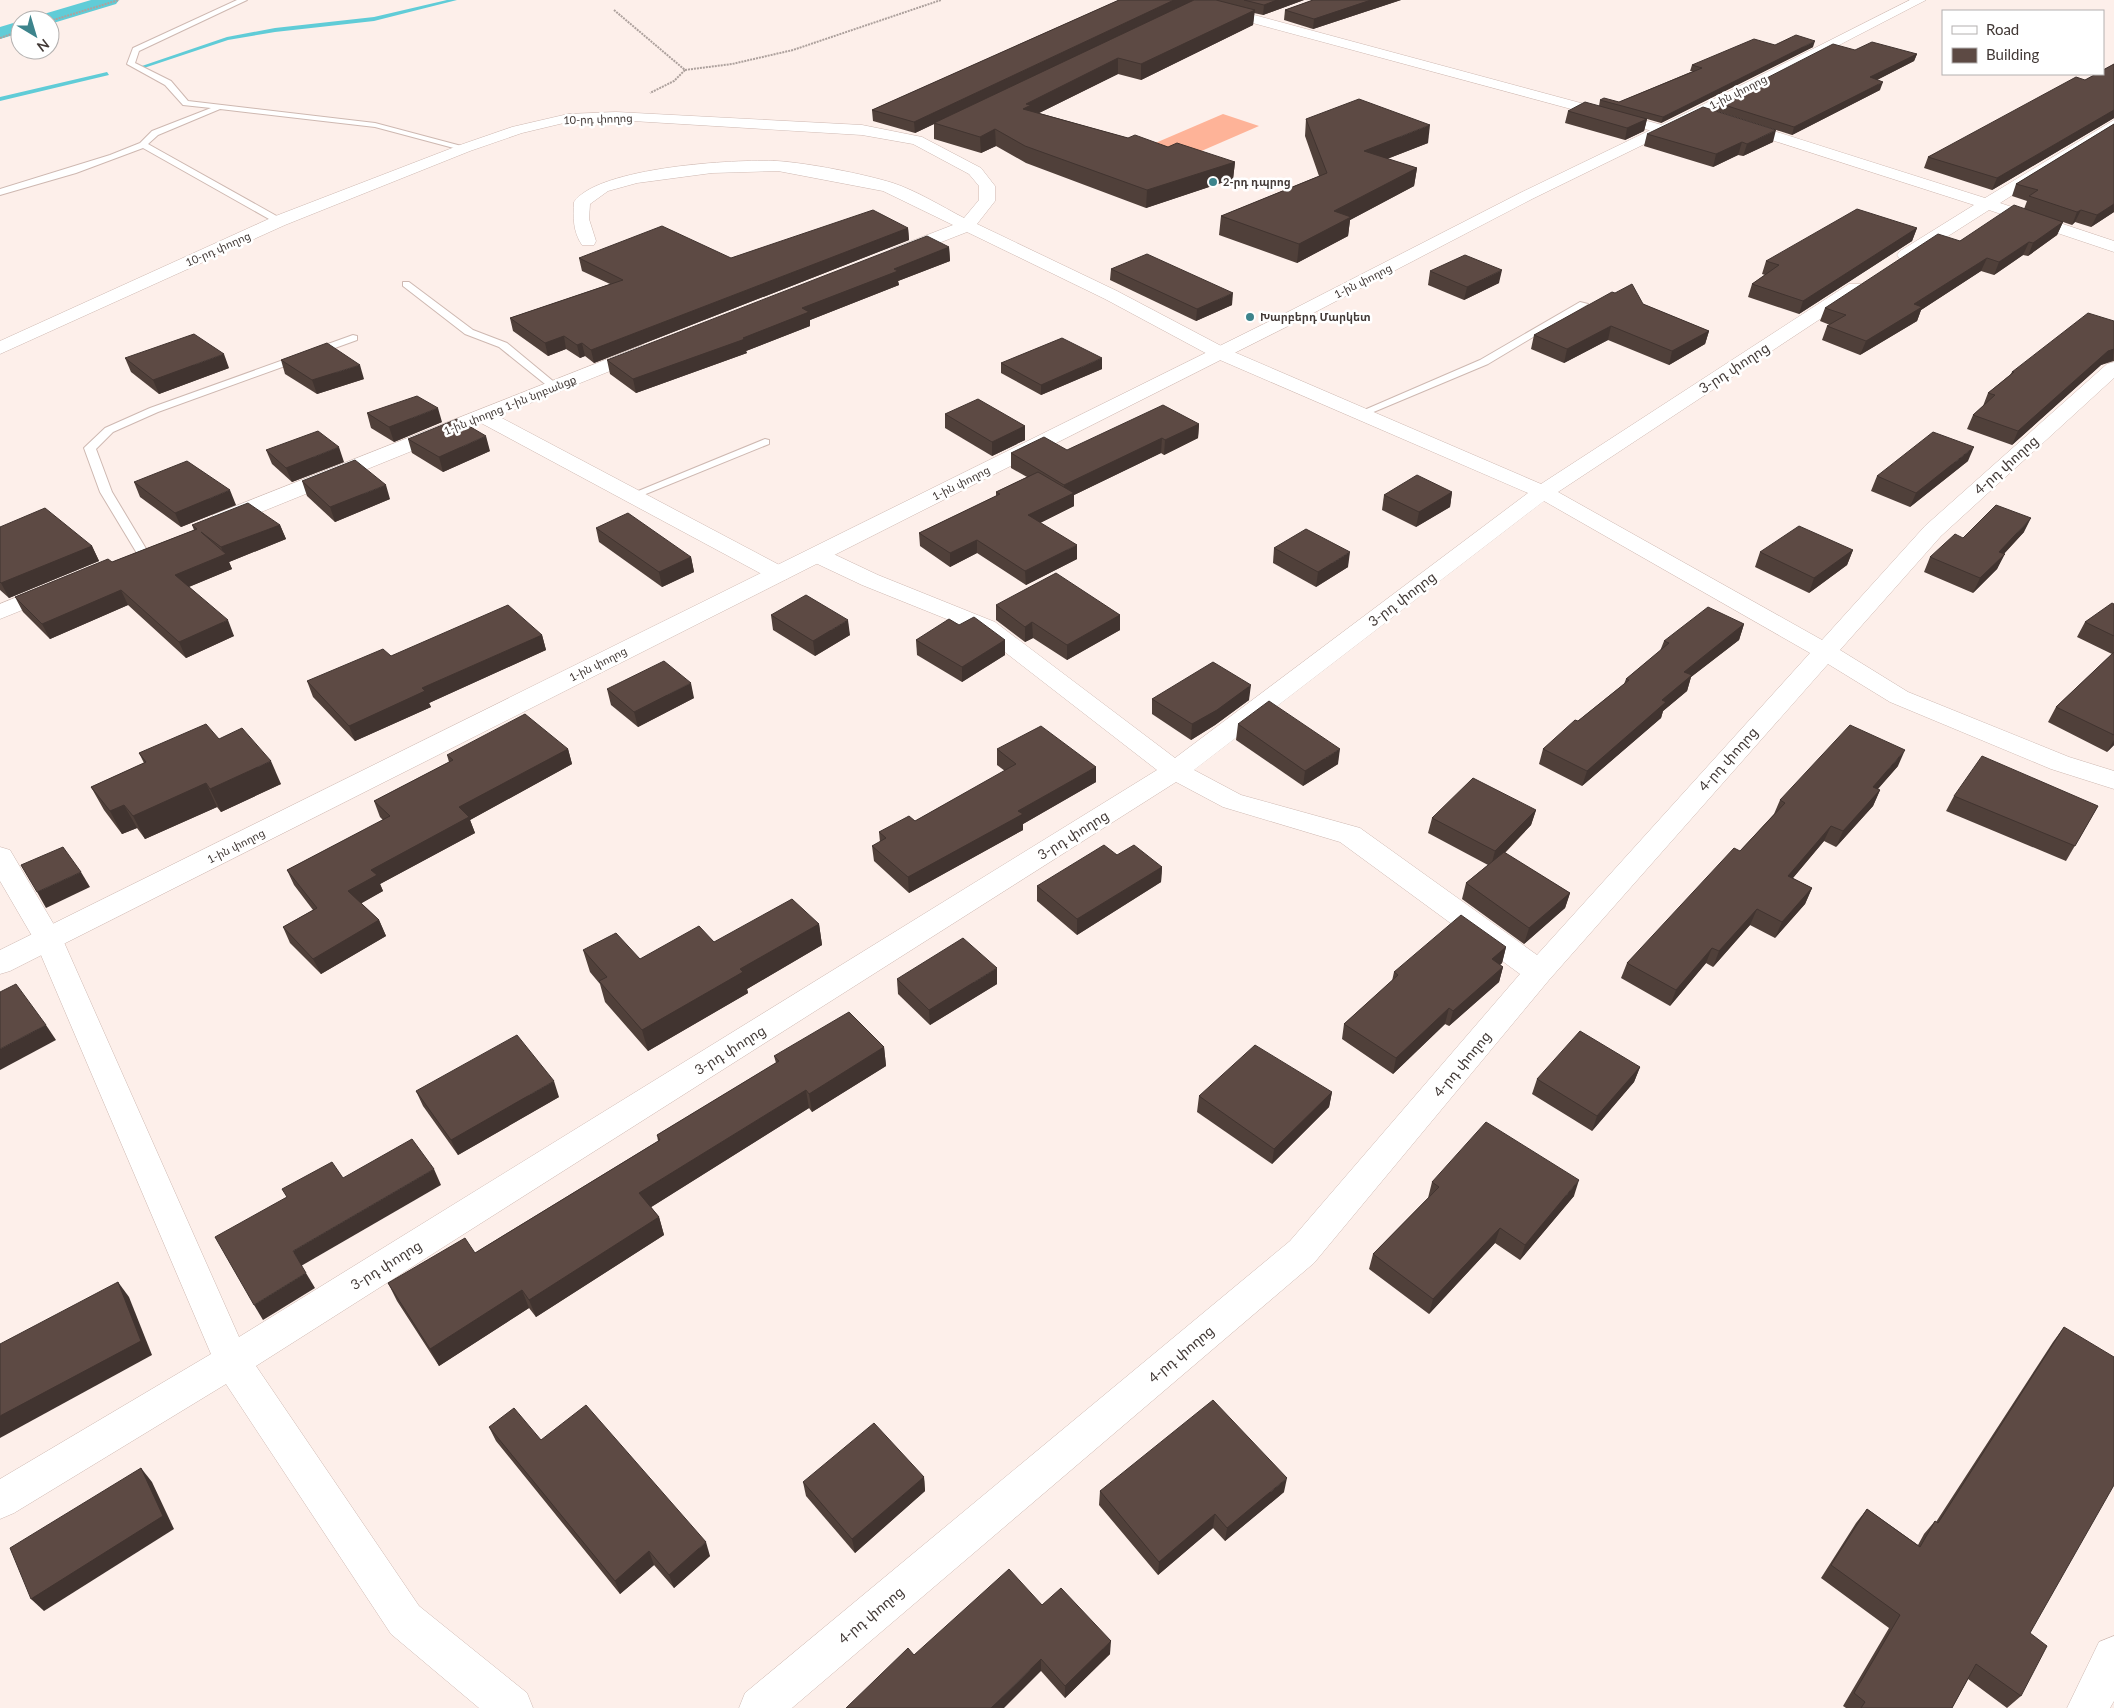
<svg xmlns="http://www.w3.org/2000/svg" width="2114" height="1708" viewBox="0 0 2114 1708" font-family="Lato,'Noto Sans Armenian',sans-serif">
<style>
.green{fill:#feb398}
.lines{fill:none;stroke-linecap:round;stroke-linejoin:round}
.stream{fill:#60ccd7;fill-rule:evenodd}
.canal{fill:#60ccd7;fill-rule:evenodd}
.service-casing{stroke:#ceb8b1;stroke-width:2}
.minor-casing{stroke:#ceb8b1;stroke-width:1}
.secondary-casing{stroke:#ceb8b1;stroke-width:1}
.path{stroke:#ada19d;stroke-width:2;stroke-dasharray:2 1;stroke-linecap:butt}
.service{fill:#fff;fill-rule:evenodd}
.minor{fill:#fff;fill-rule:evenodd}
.secondary{fill:#fff;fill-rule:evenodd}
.wall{fill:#50403a}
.shaded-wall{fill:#413430}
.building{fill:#5d4a44;stroke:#413430}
.poi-dot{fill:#3d848c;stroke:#fff;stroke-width:2}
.labels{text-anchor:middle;stroke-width:5;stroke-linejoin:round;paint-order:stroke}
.far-street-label{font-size:11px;fill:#423936;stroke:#fff}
.far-poi-label{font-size:11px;font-weight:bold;fill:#423936;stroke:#fff;text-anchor:start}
.street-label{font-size:14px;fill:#423936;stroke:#fff}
</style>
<rect width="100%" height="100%" fill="#fdefea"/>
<path class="green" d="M1223,114l36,12 -76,33 -37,-12z"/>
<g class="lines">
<g class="stream">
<path d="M447,0h10l-83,21 -99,11 -47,8 -87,29 -5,-1 91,-31 48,-9 99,-11z"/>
<path d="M107,72l2,3 -109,26v-4z"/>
</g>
<g class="canal">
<path d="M91,0h28l-3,4 -66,20v-4h-15l2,-4z"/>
<path d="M20,21v12l-20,6v-12z"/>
</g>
<g class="service-casing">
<g id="service">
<path d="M237,0h10l-108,51 -4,12 36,18 17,20 187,22 94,25 -4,3 -90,-24 -155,-18 -62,26 -10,9 134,75v4h-6l-133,-75 -67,25 -76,22v-6l110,-34 30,-12 12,-12 59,-23 -28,-3 -18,-20 -38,-21 6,-16z"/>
<path d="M403,282h6l64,48 34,13 52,43 -5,3 -4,-1 -51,-41 -34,-13 -62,-48z"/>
<path d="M1580,302l8,2 -100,60 -124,52h-8l-1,-2 125,-54z"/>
<path d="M353,335l4,1v4l-199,72 -45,20 -17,17 16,43 36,60 -6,4 -4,-1 -38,-63 -16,-44 2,-2 19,-18 45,-20z"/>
<path d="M765,439l4,1v4l-133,54 -4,1 -6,-3z"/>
</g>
</g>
<g class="minor-casing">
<g id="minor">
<path d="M1217,5l449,121 3,3 -3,3h-10l-444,-120 -2,-3 2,-3z"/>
<path d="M616,112l246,13 60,12 59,31 14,18v15l-18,23 140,67 110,58 314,135 308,-200h12l3,4 -3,4 -303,200 264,148 103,-114 182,-162 7,-2v16l-173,158 -101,114 68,42 161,65 45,14v18l-63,-20 -161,-67 -62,-38 -279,316 -235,283 -522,445h-53l6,-15 545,-452 230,-267 -180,-132 -117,-35 -47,-25 -920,584 163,240 108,87 6,15h-54l-88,-74 -165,-250 -212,129 -14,6v-40l211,-125 -176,-413 -35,-60v-34l10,3 53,90 176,397 918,-567 -178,-138 -117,-47 -53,-25 -3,-5 3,-5 8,-2 8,2 53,25 117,47 180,136 353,-265 -315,-136 -108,-58 -138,-67 -64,25h-12l-3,-4 3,-4 62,-24 -70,-34 -105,-20 -66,2 -75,10 -29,8 -18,13 -1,15 7,22 -2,4h-12c-9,-13 -9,-28 -8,-43 24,-35 162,-43 203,-41 31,2 87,13 116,22 24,8 48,23 71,35l15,-18v-14l-10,-12 -56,-30 -51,-9 -246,-15 -48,2 -46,11 -52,18 -185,74 -285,129v-13l273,-124 187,-72 52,-18 56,-13zM1544,501l266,152 -273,302 -177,-127 -119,-33 -47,-25z"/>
<path d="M1739,120l246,78 129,-78v11l-114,72 114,38v11l-125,-42 -77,49h-12l-3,-4 3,-4 74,-46 -240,-77 -3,-3z"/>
<path d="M643,345l7,2 2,4 -2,4 -152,61 289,153 3,5 -3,5 -8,2 -8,-2 -290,-156 -252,102 -8,2 -8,-2 -3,-5 3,-5z"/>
<path d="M54,582l8,2 3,5 -3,5 -62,25v-15z"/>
<path d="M2114,1636v65l-4,7h-43l32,-66z"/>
</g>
</g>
<g class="secondary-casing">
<path id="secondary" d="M1910,0h16l-222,115 -172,84 -236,123 -1286,649 -10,3v-24l1284,-636 236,-121 174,-84z"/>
</g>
<g class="path">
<path d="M614,10l71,60 -11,11 -24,12"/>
<path d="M50,21l69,-21"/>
<path d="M0,38l20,-7"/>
<path d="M685,70l47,-6 61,-14 148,-50"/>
</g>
<use href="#service" class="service"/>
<use href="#minor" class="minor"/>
<use href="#secondary" class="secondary"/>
</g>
<g class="wall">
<path d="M1119,0h185l-41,15 -9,-2 -1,12 -112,55 -23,-6 -79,39 89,25 107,24 -2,17 -87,29 -120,-45 -30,-17 -15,7 -47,-14v-15l-19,9 -42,-12 -1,-11z"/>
<path d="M1313,0h88l-88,29 -29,-9 1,-10z"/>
<path d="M1775,45l38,2 -152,76 -14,-4 -3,12 -19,9 -60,-17 3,-12 31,-5 1,-6 19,2 74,-31h-3l2,-6z"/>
<path d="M1855,50l62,4 -3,7 -37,19 3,10 -88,45 -76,-24 2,-8z"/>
<path d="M2114,64v54l-122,72 -68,-22 4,-11 157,-77z"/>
<path d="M1306,119l122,24 -41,16 30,9 -3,18 -64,34 -2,16 -51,27 -78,-28 2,-19 98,-40 -14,-40z"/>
<path d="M2114,124v88l-23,15 -16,-5 -3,3 -9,-3 -6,13 -29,21 -5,-1 -29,20 -13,-4 -60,39 -4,11 -57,34 -38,-15 5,-14 3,-1 -10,-4 5,-13 199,-99 3,-8 -15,-5 4,-12z"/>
<path d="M1647,134l126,8 -30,14 -5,-1 -25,12 -69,-21z"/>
<path d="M908,228l1,12 -315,123 -9,-7 -5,2 -14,-9 -18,7 -35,-25 -3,-13 100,-34 -28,-13 -3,-13h152z"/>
<path d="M1917,228l-5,13 -113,73 -51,-17 4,-13 13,-9 -3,-1 4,-13z"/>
<path d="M949,247l1,14 -52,20 1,4 -89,35v6l-64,25 1,2 -111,40 -26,-19 -3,-14z"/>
<path d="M1111,269l121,36 -36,16 -86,-41z"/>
<path d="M1430,271l69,12 -35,17 -36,-15z"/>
<path d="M1643,304l66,27 -4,13 -36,21 -61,-25 -44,23 -33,-14 3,-14z"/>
<path d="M2114,321v40l-13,4 -89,80 -45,-16 6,-14 10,-9 5,-13 22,-18 2,-3z"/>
<path d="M125,358l104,10 -70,26 -28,-22z"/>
<path d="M281,360l83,19 -47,15 -32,-20z"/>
<path d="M1001,363l101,6 -61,26 -40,-22z"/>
<path d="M367,413l75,9 -48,20 -23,-14z"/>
<path d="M945,414l80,12v14l-33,16 -47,-28z"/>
<path d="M1199,424l-1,14 -34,17 -3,-2 -87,42v11l-34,17 37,36 -51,26 -49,-32 -27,14 -30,-21 -1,-13 77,-37v-4l31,-15 -16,-9v-15l56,-3z"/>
<path d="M408,439l82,12 -47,21 -31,-19z"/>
<path d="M266,450l78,12 -52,20 -20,-18z"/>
<path d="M1968,461l-58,46 -39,-16 6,-15z"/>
<path d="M302,481l88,18 -55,23 -28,-26z"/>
<path d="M134,482l102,23 -55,22 -41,-30z"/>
<path d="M1452,492l-2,15 -34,20 -34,-17 2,-15z"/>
<path d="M192,525h88l6,14 -57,23 3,7 -43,18 45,49 -48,22 -58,-53 -78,34 -27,-27 -8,-15 97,-35 82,-32z"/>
<path d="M0,527l92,19 7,15 -90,37 -9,-8z"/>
<path d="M596,528l95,29 3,15 -32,15 -63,-45z"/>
<path d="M2024,532l-20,22 -7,15 -24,24 -49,-21 6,-15 33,-19z"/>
<path d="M1274,548l74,19 -32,20 -43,-24z"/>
<path d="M1853,550l-6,15 -38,28 -54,-26 5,-15z"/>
<path d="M2114,604v141l-7,7 -59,-30 8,-15 56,-53 -35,-17 8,-15z"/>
<path d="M996,605l124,10v15l-53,30 -34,-22 -8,4 -29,-22z"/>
<path d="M771,615l79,20 -35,21 -42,-26z"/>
<path d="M1744,624l-5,16 -48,37 -4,14 -24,20 -2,7 -79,68 -43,-22 4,-15 81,-65 2,-5 34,-28 4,-10z"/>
<path d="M959,625l46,15v15l-43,27 -45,-27 -1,-15z"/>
<path d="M542,635l4,15 -117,53 2,4 -76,34 -42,-44 -6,-16 84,-25z"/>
<path d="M607,689l87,9 -56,29 -27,-22z"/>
<path d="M1152,699l97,1 -34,25 -24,15 -39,-26z"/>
<path d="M1238,724l100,40 -35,22 -67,-46z"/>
<path d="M219,739l62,45 -60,28 -4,-5 -72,32 -8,-11 -15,6 -18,-24 -13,-23 53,-24 -5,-10z"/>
<path d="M568,749l4,15 -102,56 5,13 -95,51 3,7 -22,12 18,17 7,16 -65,38 -31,-31 -7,-16 30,-17 -19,-25 -7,-15 96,-50 -3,-3 -6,-16 75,-39 -2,-7z"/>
<path d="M997,749l99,18v15l-73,42v6l-114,63 -35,-32 -2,-15 8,-4 -1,-10 36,-11 90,-50 -8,-6z"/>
<path d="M1898,766l-20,23 2,1 -7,16 -37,41 -12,-6 -31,37 19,10 -7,16 -30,34 -25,-13 -37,42 -7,-4 -36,43 -49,-28 6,-15 113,-112 34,-37 6,-14z"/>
<path d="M1954,796l144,10 -32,55 -120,-50z"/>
<path d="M1536,810l-5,15 -26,28 65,40 -5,15 -41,36 -62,-45 4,-16 22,-18 -60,-32 4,-15z"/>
<path d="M1117,855l45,12 -1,15 -84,53 -40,-34v-15z"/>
<path d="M819,924l3,21 -75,44 1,4 -100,58 -43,-49 -5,-18 -10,-12 -7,-22 57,9 74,-17z"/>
<path d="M1506,947l-4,16 -2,2 3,2 -4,15 -50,44 -4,-2 -52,50 -51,-35 2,-15 48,-43 2,-9z"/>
<path d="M897,979l100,5 -67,41 -32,-31z"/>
<path d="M884,1047l2,19 -74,46 -3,-4 -158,99 8,10 5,18 -128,82 -7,-9 -90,58 -42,-65 -9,-18 87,-30 183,-112 -1,-6 119,-72 -2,-7z"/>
<path d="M1640,1067l-6,15 -42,49 -60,-37 5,-15z"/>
<path d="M416,1091l143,6 -101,58 -35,-49z"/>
<path d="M1332,1092l-3,15 -57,57 -75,-52 2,-16z"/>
<path d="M1432,1182l142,14 -54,64 -25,-17 -66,71 -60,-45 4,-15 55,-56z"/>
<path d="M2064,1327l-34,306 -9,63 -14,12 -39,-29 -16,29h-106l-3,-2 46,-78 -68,-50 35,-55 11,-14 51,36 6,-11 11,-13 1,1 117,-180z"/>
<path d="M489,1427l52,13 169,116 -36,32 -20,-23 -34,29 -124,-153z"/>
<path d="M924,1477l1,14 -70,62 -49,-57 -3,-14z"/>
<path d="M1100,1491l184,1 -59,49 -12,-13 -55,47 -59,-70z"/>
<path d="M1042,1605l68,49 -45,44 -24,-27 -127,-16z"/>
</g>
<g class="shaded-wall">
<path d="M1174,0h21l-261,123v1l-19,9 -1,-11z"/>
<path d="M1277,0h27l-41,15 1,-10z"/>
<path d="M1371,0h30l-88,29 1,-10z"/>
<path d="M1255,10l-2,15 -112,55v-16z"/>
<path d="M1815,41l-2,6 -152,76 2,-6z"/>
<path d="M1917,54l-3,7 -47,24 3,-8z"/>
<path d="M1118,58v16l-87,43 -8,-8 3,-5z"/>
<path d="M1883,82l-3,8 -88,45 2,-8z"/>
<path d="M2114,110v8l-122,72 5,-12z"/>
<path d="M1647,119l-3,12 -19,9 2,-12z"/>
<path d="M1430,125l-2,18 -67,26 3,-18z"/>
<path d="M995,129l1,17 -15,7 -1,-16z"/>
<path d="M1776,130l-3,12 -30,14 4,-12z"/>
<path d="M1742,142l-4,13 -25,12 3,-13z"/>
<path d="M1235,162l-2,17 -87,29 1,-18z"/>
<path d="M1417,168l-3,18 -64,34 -2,16 -51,27 2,-19 35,-33z"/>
<path d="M2114,204v8l-23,15 6,-12z"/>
<path d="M2081,210l-6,12 -3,3 5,-13z"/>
<path d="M2063,222l-6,13 -29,21 5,-13z"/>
<path d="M908,228l1,12 -315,123 -3,-13z"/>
<path d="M1917,228l-5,13 -113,73 4,-13z"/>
<path d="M2029,242l-6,13 -29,20 5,-13z"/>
<path d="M949,247l1,14 -52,20 1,4 -89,35v6l-64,25 1,2 -111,40 -3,-14 110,-41 59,-30 92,-39z"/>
<path d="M1987,258l-6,13 -60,39 -4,11 -57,34 6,-14 48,-37z"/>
<path d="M1502,270l-3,13 -35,17 3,-13z"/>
<path d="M1233,293l-1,12 -36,16 1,-12z"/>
<path d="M1611,326l-3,14 -44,23 3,-14z"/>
<path d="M1709,331l-4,13 -36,21 3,-14z"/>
<path d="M564,336l2,13 -18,7 -3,-13z"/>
<path d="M582,343l3,13 -5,2 -3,-13z"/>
<path d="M2114,349l-1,11 -12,5 -89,80 6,-14 90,-80z"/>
<path d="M224,354l5,14 -70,26 -6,-14z"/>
<path d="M1102,358v11l-61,26v-10z"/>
<path d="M360,365l4,14 -47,15 -5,-14z"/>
<path d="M438,408l4,14 -48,20 -5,-15z"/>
<path d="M1199,424l-1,14 -34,17 1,-15z"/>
<path d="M1025,426v14l-33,16v-14z"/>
<path d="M486,436l4,15 -47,21 -4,-15z"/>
<path d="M1162,438l-1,15 -87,42v11l-46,23v-14l36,-17v-13z"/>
<path d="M339,447l5,15 -52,20 -6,-14z"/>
<path d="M1974,447l-6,14 -58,46 6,-14z"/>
<path d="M386,485l4,14 -55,23 -5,-15z"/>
<path d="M230,490l6,15 -55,22 -6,-14z"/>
<path d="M1452,492l-2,15 -34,20 3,-15z"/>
<path d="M2031,518l-7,14 -28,30 9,-8 -8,15 -24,24 7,-15 19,-26z"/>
<path d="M280,525l6,14 -57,23 3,7 -51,21 -6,-15 49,-20 -3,-8z"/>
<path d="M977,540v13l-27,14v-14z"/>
<path d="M1077,545v14l-51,26 -1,-14z"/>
<path d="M92,546l7,15 -90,37 -8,-15z"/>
<path d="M1853,550l-6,15 -38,28 5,-15z"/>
<path d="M1350,552l-2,15 -32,20 2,-15z"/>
<path d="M691,557l3,15 -32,15 -3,-15z"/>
<path d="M121,590l7,15 -78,34 -8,-15z"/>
<path d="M1120,615v15l-53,30v-15z"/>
<path d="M228,620l6,16 -48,22 -7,-16z"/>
<path d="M848,620l2,15 -35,21 -2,-15z"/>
<path d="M1032,622l1,16 -8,4v-15z"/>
<path d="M1744,624l-5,16 -48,37 -4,14 -24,20 -2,7 -79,68 5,-15 75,-71 22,-28z"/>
<path d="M542,635l4,15 -117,53 2,4 -76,34 -6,-15 73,-38z"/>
<path d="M1005,640v15l-43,27v-15z"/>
<path d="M691,683l3,15 -56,29 -4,-15z"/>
<path d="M1251,685l-2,15 -34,25 -24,15 1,-16z"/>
<path d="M2114,740v5l-7,7z"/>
<path d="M568,749l4,15 -102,56 5,13 -95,51 3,7 -28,16 -7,-16 23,-21 88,-63z"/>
<path d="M1340,749l-2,15 -35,22 2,-15z"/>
<path d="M1905,750l-7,16 -32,36 7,-15z"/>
<path d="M271,761l10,23 -60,28 -11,-23z"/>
<path d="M1096,767v15l-73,42v6l-114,63 -1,-16 110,-66z"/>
<path d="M206,783l11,24 -72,32 -12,-23z"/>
<path d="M1880,790l-7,16 -37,41 7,-16z"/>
<path d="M124,805l13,23 -15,6 -12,-23z"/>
<path d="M1536,810l-5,15 -40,41 4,-15z"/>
<path d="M1831,826l-7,15 -43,51 7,-16z"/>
<path d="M1162,867l-1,15 -84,53v-16z"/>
<path d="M81,872l9,15 -44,21 -9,-16z"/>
<path d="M1812,888l-7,16 -30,34 7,-16z"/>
<path d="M1570,893l-5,15 -41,36 5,-16z"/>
<path d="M1757,909l-7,16 -37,42 6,-16z"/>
<path d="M379,920l7,16 -65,38 -8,-15z"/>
<path d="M819,924l3,21 -75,44 1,4 -100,58 -6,-21 98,-61z"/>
<path d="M1506,947l-4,16 -14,12 4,-16z"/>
<path d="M1712,948l-6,15 -36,43 6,-16z"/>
<path d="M1503,967l-4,15 -50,44 4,-15z"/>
<path d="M997,968v16l-67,41 -1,-15z"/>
<path d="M1449,1008l-4,16 -52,50 3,-16z"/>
<path d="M46,1025l10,15 -56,30v-21z"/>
<path d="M884,1047l2,19 -74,46 -3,-18z"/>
<path d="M1640,1067l-6,15 -42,49 5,-15z"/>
<path d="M554,1081l5,16 -101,58 -7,-15z"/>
<path d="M806,1090l3,18 -164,103 -6,-18z"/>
<path d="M1332,1092l-3,15 -57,57 2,-15z"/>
<path d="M434,1169l7,16 -140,81 -8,-15z"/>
<path d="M1579,1180l-5,16 -54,64 5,-15z"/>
<path d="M659,1217l5,18 -128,82 -7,-17z"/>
<path d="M1500,1228l-5,15 -66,71 4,-15z"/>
<path d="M306,1273l9,15 -52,32 -9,-15z"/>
<path d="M118,1282l11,15 23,58 -152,83v-22z"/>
<path d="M522,1290l7,18 -90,58 -9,-17z"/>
<path d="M141,1468l11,14 22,47 -130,82 -13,-12z"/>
<path d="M924,1477l1,14 -70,62 -3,-14z"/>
<path d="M1287,1478l-3,14 -59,49 2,-13z"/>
<path d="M1215,1514l-2,14 -55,47 1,-13z"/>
<path d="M706,1542l4,14 -36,32 -5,-13z"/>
<path d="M649,1551l5,14 -34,29 -5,-13z"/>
<path d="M1111,1641l-1,13 -45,44v-12z"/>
<path d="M1041,1659v12l-37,37h-13z"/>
</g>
<g class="building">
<path d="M1119,0h55l-260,122 -42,-12z"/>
<path d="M1194,0h22l39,10 -114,54 -23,-6 -92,46 5,1 -8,4 105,29 7,-3 33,12 9,-4 58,19 -88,28 -122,-44 -30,-17 -15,8 -46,-14z"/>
<path d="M1244,0h33l-13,5z"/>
<path d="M1313,0h58l-57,19 -29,-9z"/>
<path d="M1796,35l19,6 -152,76 -63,-17 4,-2 15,4 83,-34 -10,-3 62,-26 21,6z"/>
<path d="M1872,42l45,12 -47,23 13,5 -89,45 -76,-24 115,-59 22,6z"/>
<path d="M2114,64v46l-117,68 -69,-21 148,-80 9,3 11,-6h7v-4z"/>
<path d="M1359,99l71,26 -66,26 53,17 -83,43 17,6 -52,27 -78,-28 106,-43 -21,-54z"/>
<path d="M1585,102l62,17 -20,9 -59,-17z"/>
<path d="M1703,107l73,23 -29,14 -5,-2 -26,12 -69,-20z"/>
<path d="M2114,124v80l-17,11 -16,-5 -4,2 -48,-16 9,-6 -22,-6z"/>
<path d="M2014,205l49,17 -30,21 -4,-1 -30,20 -12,-4 -73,46 8,3 -56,34 -39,-15 19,-11 -21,-7 113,-74 22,7z"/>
<path d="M1857,209l60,19 -114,73 -51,-17 27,-19 -13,-4z"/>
<path d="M873,210l35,18 -317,122 -9,-7 -5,2 -13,-9 -19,7 -35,-25 113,-38 -44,-22 83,-32 69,32z"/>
<path d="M927,236l22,11 -55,22 4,2 -96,37 7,4 -66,26 2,1 -112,40 -26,-19z"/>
<path d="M1147,254l86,39 -36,16 -86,-40z"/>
<path d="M1465,255l37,15 -35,17 -37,-16z"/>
<path d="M1632,284l11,20 66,27 -37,20 -61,-25 -44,23 -33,-14 78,-43 3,1z"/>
<path d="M2088,313l26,8v28l-6,2 -90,80 -45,-16 22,-20 -7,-2 26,-21h-2z"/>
<path d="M194,334l30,20 -71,26 -28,-22z"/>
<path d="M1062,338l40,20 -61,27 -40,-22z"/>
<path d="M327,343l33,22 -48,15 -31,-20z"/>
<path d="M417,396l21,12 -49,19 -22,-14z"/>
<path d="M978,399l47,27 -33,16 -47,-28z"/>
<path d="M1163,405l36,19 -34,16 -3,-2 -98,47 -53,-32 33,-16 23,13z"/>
<path d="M457,419l29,17 -47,21 -31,-18z"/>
<path d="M318,431l21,16 -53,21 -20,-18z"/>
<path d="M1933,432l41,15 -58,46 -39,-17z"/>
<path d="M355,460l31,25 -56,22 -28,-26z"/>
<path d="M187,461l43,29 -55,23 -41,-31z"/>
<path d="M1038,472l36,21 -46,22 49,30 -52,26 -48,-31 -27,13 -31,-20 81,-39 -4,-2z"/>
<path d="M1417,475l35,17 -33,20 -35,-17z"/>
<path d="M248,503l32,22 -59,22 -20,-15 25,22 -51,21 53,45 -49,22 -58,-52 -79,34 -27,-27 93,-38 4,3 85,-33 -5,-4z"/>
<path d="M1996,505l35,13 -32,34 6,2 -25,24 -50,-21 25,-23 8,4z"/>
<path d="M45,508l47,38 -91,37 -1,-1v-55z"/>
<path d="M628,513l63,44 -32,15 -63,-44z"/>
<path d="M1799,526l54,24 -39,28 -54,-26z"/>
<path d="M1306,529l44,23 -32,20 -44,-24z"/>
<path d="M1056,573l64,42 -53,30 -35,-23 -7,5 -29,-22z"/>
<path d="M806,595l42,25 -35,21 -42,-26z"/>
<path d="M2112,603l2,1v32l-29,-14z"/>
<path d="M508,605l34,30 -120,53 3,3 -76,35 -42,-45 76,-32 8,7z"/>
<path d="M1708,607l36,17 -60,48 8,3 -30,25 4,2 -79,69 -44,-22 32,-29 3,1 51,-41 -3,-1 43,-36 -5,-2z"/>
<path d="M974,617l31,23 -43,27 -46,-27 33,-21 10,6z"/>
<path d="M2114,652v83l-58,-28z"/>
<path d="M664,661l27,22 -57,29 -27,-23z"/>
<path d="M1213,662l38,23 -34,25 -25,14 -40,-25z"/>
<path d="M1269,701l71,48 -35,22 -67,-47z"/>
<path d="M525,714l43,35 -109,58 10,10 -98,53 6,5 -29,16 31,29 -66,39 -30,-32 34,-19 -30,-38 103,-54 -16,-15 79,-41 -6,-5z"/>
<path d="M206,724l13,15 23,-11 29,33 -61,28 -4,-6 -73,33 -9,-11 -14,6 -19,-24 55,-25 -7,-9z"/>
<path d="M1850,725l55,25 -32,37 7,3 -37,41 -12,-5 -43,50 24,12 -30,34 -25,-13 -38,42 -7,-3 -36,42 -49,-27 107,-115 6,3 45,-48 -5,-3z"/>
<path d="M1041,726l55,41 -78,44 5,3 -115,63 -36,-31 14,-8 -7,-6 30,-16 6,5 101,-57 -19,-15z"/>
<path d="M1982,756l116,50 -23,40 -121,-50z"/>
<path d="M1473,778l63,32 -41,41 -63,-33z"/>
<path d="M1104,845l13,10 17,-10 28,22 -85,52 -40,-33z"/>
<path d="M63,847l18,25 -44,20 -16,-27z"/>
<path d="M1504,852l66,41 -41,35 -63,-45z"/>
<path d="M792,899l27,25 -79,45 3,3 -101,58 -43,-49 8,-4 -24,-27 33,-17 24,26 59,-33 15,16z"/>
<path d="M1461,915l45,32 -14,12 11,8 -50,44 -4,-3 -53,50 -52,-34 54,-49 -4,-3z"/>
<path d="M963,938l34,30 -68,42 -32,-31z"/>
<path d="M16,984l30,41 -46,24v-57z"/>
<path d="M849,1012l35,35 -75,47 -3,-4 -167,103 20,24 -130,83 -7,-10 -92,59 -42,-66 77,-45 10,15 185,-113 -3,-5 122,-74 -5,-5z"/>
<path d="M1580,1031l60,36 -43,49 -60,-37z"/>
<path d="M517,1035l37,46 -103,59 -35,-49z"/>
<path d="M1255,1045l77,47 -58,57 -75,-53z"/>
<path d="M1486,1122l93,58 -54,65 -25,-17 -67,71 -60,-45 66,-67 -7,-5z"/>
<path d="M412,1139l22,30 -141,82 13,22 -52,32 -39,-68 72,-40 -5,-8 50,-27 11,16z"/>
<path d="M118,1282l23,59 -141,75v-72z"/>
<path d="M2064,1327l50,30v128l-84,148 17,13 -26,50 -45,-32 -24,44h-91l4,-6 -11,-9 46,-78 -69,-50 36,-56 53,38 15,-26 3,2z"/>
<path d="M1213,1400l74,78 -60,50 -12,-14 -56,48 -59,-71z"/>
<path d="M586,1405l120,137 -37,33 -20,-24 -34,30 -126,-154 25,-19 27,32z"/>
<path d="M874,1423l50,54 -72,62 -49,-57z"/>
<path d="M141,1468l22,48 -132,83 -21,-51z"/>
<path d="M1009,1569l33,36 19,-17 50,53 -46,45 -24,-27 -50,49h-145l62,-60 6,7z"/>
</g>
<g class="poi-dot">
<circle cx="1213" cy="182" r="5"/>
<circle cx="1250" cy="317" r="5"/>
</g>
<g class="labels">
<g class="far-street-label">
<text transform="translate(1738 92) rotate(-27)" y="4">1-ին փողոց</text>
<text transform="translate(598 119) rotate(-2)" y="4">10-րդ փողոց</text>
<text transform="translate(218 249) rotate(-24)" y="4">10-րդ փողոց</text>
<text transform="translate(1363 281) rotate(-27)" y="4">1-ին փողոց</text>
<text transform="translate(510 405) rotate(-22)" y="4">1-ին փողոց 1-ին նրբանցք</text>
<text transform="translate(961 483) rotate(-27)" y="4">1-ին փողոց</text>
<text transform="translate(598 664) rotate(-27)" y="4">1-ին փողոց</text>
<text transform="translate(236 846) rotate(-27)" y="4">1-ին փողոց</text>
</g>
<g class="far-poi-label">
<text x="1223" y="186">2-րդ դպրոց</text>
<text x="1260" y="321">Խարբերդ Մարկետ</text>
</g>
<g class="street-label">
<text transform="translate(1734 368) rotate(-33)" y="5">3-րդ փողոց</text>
<text transform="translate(2006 465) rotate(-42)" y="5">4-րդ փողոց</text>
<text transform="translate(1402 599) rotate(-37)" y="5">3-րդ փողոց</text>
<text transform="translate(1728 759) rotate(-48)" y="5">4-րդ փողոց</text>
<text transform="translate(1073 835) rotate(-32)" y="5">3-րդ փողոց</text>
<text transform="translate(730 1050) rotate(-32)" y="5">3-րդ փողոց</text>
<text transform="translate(1462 1064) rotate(-50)" y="5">4-րդ փողոց</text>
<text transform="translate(386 1265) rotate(-32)" y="5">3-րդ փողոց</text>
<text transform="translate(1181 1354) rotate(-40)" y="5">4-րդ փողոց</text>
<text transform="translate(871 1615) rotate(-40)" y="5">4-րդ փողոց</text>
</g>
</g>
<rect x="1942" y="10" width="162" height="65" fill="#ffffff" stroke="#b3b0af"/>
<rect x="1952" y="26" width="25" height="8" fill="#ffffff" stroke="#b3b0af"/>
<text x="1986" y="35" font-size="15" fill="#423936">Road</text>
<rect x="1952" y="48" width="25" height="15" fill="#5d4a44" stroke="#b3b0af"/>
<text x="1986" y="60" font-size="15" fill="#423936">Building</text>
<g transform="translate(35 35) rotate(142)"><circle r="24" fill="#ffffff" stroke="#b3b0af"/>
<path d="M0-4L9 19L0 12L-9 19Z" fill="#3d848c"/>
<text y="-8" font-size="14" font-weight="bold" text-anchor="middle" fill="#423936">N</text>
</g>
</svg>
